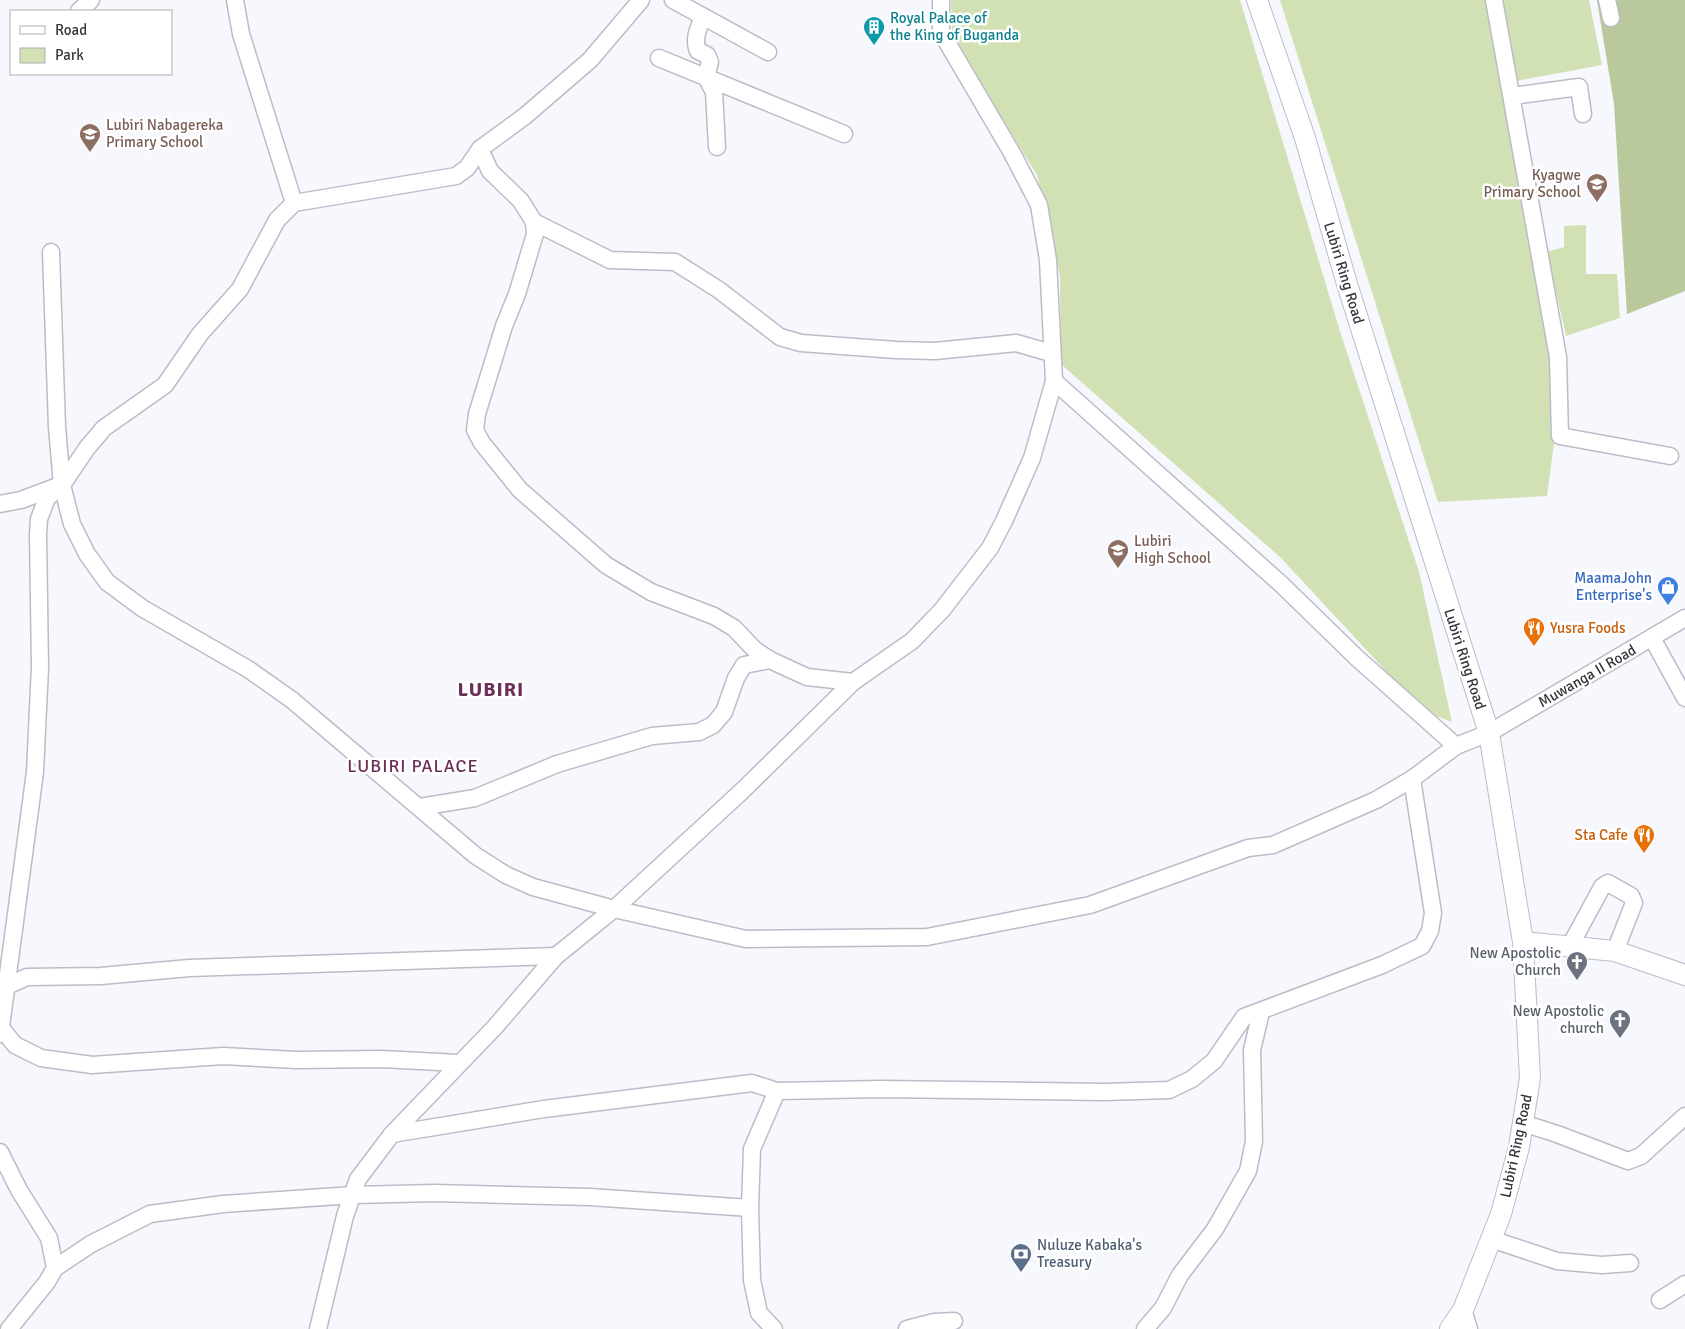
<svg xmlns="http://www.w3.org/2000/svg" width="1685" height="1329" viewBox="0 0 1685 1329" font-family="Signika,sans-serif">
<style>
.green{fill:#d1e1b4}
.forest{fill:#b9c99c}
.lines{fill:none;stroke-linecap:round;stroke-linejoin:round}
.minor-casing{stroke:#bbbcc7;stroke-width:19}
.major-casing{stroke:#bbbcc7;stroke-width:22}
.minor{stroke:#fff;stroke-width:16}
.major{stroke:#fff;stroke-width:20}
.labels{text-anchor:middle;stroke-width:5;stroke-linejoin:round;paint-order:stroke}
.culture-label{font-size:15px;fill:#0d838f;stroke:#fff;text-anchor:start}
.education-label{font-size:15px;fill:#785e54;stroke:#fff;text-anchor:start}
.street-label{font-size:15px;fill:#36373b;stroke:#fff}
.shop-label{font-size:15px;fill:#366cbe;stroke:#fff;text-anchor:end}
.food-label{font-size:15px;fill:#c56008;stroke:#fff;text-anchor:start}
.worship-label{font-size:15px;fill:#5b616d;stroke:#fff;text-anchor:end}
.service-label{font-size:15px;fill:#4e5e75;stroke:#fff;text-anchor:start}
.quarter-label{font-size:18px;letter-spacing:1px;fill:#6b3059;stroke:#fff}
.district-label{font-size:20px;font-weight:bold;letter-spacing:1px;fill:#6b3059;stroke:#fff}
</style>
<rect width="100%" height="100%" fill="#f7f7fe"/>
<g class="green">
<path d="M951,0h289l99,328 80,244 33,150 -29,-11 -142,-153 -220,-194 -1,-88 -23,-101 -51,-83 -34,-60z"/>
<path d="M1280,0h212l46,249 19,172 -10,75 -109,6z"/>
<path d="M1500,0h89l13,65 -86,16z"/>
<path d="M1586,225v49h31l3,44 -54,18 -19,-84 17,-5v-21z"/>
</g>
<path class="forest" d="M1597,0h88v291l-58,23 -13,-210z"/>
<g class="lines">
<g class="minor-casing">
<g id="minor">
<path d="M235,0l6,34 53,169"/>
<path d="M673,0l95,52"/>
<path d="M1494,0l64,357 2,79 110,20"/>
<path d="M1607,0l4,18"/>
<path d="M79,11l12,-11"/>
<path d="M703,17c-5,12 -10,22 -5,34l9,4 3,7 -4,15 8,15 3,55"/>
<path d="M659,58l185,76"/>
<path d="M1512,96l67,-9 4,27"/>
<path d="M480,149l10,22 31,30 13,21 1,12 -18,60 -13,32 -27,88 -2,16 7,13 38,47 86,75 45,27 63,24 20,12 21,22 15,10 37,17 46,5"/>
<path d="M534,222l76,38 65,2 44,28 61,47 21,6 95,7 39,1 81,-8 35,10"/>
<path d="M51,252l6,175 5,58 10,39 15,30 20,28 35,26 106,61 44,31 184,156 30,19 27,12 81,22 132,30 181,-2 163,-32 158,-57 25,-3 103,-45 36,-21 44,-33 33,-13 196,-115"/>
<path d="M1054,381l227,203 76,74 99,88"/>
<path d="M0,504l21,-4 37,-14"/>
<path d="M1652,638l33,60"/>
<path d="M420,807l55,-9 82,-34 95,-28 47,-4 14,-7 11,-13 12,-34 8,-13 26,-5"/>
<path d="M1570,946l32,-59 6,-4 23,13 3,7 -19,48"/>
<path d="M7,986l20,-9 74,-1 88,-8 367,-12"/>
<path d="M1,1028l14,17 26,13 51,7 131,-9 73,4 86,-1 76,4"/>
<path d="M0,1034l35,-262 5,-105 -2,-133 1,-15 8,-21 15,-13 25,-37 17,-20 61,-43 35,-51 40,-45 37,-69 17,-17 162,-27 11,-8 13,-19 45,-33 65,-56 51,-60"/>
<path d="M1523,1123l34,11 71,27 13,-5 44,-40"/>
<path d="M392,1134l152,-25 208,-26 25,8 104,-2 224,3 64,-2 23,-11 22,-18 30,-44 138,-52 40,-19 8,-15 3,-18 -21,-134"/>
<path d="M0,1152l19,38 30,48 6,30"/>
<path d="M1491,1239l66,22 45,4 28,-2"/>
<path d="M1660,1300l25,-16"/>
<path d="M1463,1310l6,19"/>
<path d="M9,1329l38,-47 8,-14 36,-24 59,-30 73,-10 130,-9 82,-2 155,4 160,11"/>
<path d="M318,1329l27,-113 13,-37 34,-45 103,-107 61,-71 58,-47 128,-118 111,-109 59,-41 30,-31 48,-62 14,-27 28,-63 22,-77 -6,-121 -9,-55 -27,-52 -71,-121v-32"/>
<path d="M774,1329l-15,-16 -7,-33 -2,-72 2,-59 25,-58"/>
<path d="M907,1329l27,-7 20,-1"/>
<path d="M1145,1329l18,-21 17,-33 35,-46 33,-58 6,-30 -2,-91 9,-38"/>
</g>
</g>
<g class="major-casing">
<g id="major">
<path d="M1257,0l48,138 42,146 142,449 34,209 7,136 -11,69 -18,67 -38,96 -13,19"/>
<path d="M1523,942l92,9 70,24"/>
</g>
</g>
<use href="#minor" class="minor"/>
<use href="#major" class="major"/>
</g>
<defs>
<g id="building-pin" transform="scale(1.125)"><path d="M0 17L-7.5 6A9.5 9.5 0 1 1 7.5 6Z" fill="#0f9aa8" stroke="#fff"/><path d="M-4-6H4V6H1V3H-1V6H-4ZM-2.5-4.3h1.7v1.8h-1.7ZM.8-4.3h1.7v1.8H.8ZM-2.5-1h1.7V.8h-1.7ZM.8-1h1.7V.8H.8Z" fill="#fff"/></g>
<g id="school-pin" transform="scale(1.125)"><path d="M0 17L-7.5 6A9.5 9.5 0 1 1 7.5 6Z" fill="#8d6e63" stroke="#fff"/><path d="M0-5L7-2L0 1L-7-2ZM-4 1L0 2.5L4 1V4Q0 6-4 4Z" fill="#fff"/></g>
<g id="shop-pin" transform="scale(1.125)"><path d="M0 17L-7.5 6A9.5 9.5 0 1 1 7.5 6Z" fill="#3f7fe0" stroke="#fff"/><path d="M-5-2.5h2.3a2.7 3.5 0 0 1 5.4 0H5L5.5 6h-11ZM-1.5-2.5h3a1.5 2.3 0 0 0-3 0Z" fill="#fff"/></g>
<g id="restaurant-pin" transform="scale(1.125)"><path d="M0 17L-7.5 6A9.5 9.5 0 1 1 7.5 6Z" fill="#e8710a" stroke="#fff"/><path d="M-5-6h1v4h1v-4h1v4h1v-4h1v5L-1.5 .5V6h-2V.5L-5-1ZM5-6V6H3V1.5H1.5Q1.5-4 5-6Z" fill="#fff"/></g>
<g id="church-pin" transform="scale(1.125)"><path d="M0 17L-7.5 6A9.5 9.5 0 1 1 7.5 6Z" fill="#6b7280" stroke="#fff"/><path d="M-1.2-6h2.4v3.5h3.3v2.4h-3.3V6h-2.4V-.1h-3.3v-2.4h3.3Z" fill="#fff"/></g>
<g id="bank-pin" transform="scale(1.125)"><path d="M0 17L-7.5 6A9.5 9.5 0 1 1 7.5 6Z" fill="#5c6f8a" stroke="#fff"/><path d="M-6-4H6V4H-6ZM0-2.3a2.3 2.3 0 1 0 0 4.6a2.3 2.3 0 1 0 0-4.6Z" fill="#fff"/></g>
</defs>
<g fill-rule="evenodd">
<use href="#building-pin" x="874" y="27"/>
<use href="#school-pin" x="90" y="134"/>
<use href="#school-pin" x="1597" y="184"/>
<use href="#school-pin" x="1118" y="550"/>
<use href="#shop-pin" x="1668" y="587"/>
<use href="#restaurant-pin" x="1534" y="628"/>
<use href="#restaurant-pin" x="1644" y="835"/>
<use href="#church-pin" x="1577" y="962"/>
<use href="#church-pin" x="1620" y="1020"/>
<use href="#bank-pin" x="1021" y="1254"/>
</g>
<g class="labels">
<g class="culture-label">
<text x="890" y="23">Royal Palace of<tspan x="890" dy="17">the King of Buganda</tspan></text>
</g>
<g class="education-label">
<text x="106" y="130">Lubiri Nabagereka<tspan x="106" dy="17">Primary School</tspan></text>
<text x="1581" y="180" text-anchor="end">Kyagwe<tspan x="1581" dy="17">Primary School</tspan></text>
<text x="1134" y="546">Lubiri<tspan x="1134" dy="17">High School</tspan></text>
</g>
<g class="street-label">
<text transform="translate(1344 273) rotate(73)" y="5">Lubiri Ring Road</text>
<text transform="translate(1465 659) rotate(72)" y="5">Lubiri Ring Road</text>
<text transform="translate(1587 676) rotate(-30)" y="5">Muwanga II Road</text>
<text transform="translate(1516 1146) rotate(-78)" y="5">Lubiri Ring Road</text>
</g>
<g class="shop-label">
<text x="1652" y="583">MaamaJohn<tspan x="1652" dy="17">Enterprise's</tspan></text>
</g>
<g class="food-label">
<text x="1550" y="633">Yusra Foods</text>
<text x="1628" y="840" text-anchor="end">Sta Cafe</text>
</g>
<g class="worship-label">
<text x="1561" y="958">New Apostolic<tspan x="1561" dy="17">Church</tspan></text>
<text x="1604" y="1016">New Apostolic<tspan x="1604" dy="17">church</tspan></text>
</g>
<g class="service-label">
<text x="1037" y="1250">Nuluze Kabaka's<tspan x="1037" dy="17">Treasury</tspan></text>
</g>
<g class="quarter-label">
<text x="413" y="772">LUBIRI PALACE</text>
</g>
<g class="district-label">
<text x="491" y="696">LUBIRI</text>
</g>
</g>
<rect x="10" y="10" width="162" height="65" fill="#ffffff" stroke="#afafb1"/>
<rect x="20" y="26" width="25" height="8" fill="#ffffff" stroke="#afafb1"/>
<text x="55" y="35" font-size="15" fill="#36373b">Road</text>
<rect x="20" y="48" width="25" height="15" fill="#d1e1b4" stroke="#afafb1"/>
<text x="55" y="60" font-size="15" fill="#36373b">Park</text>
</svg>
